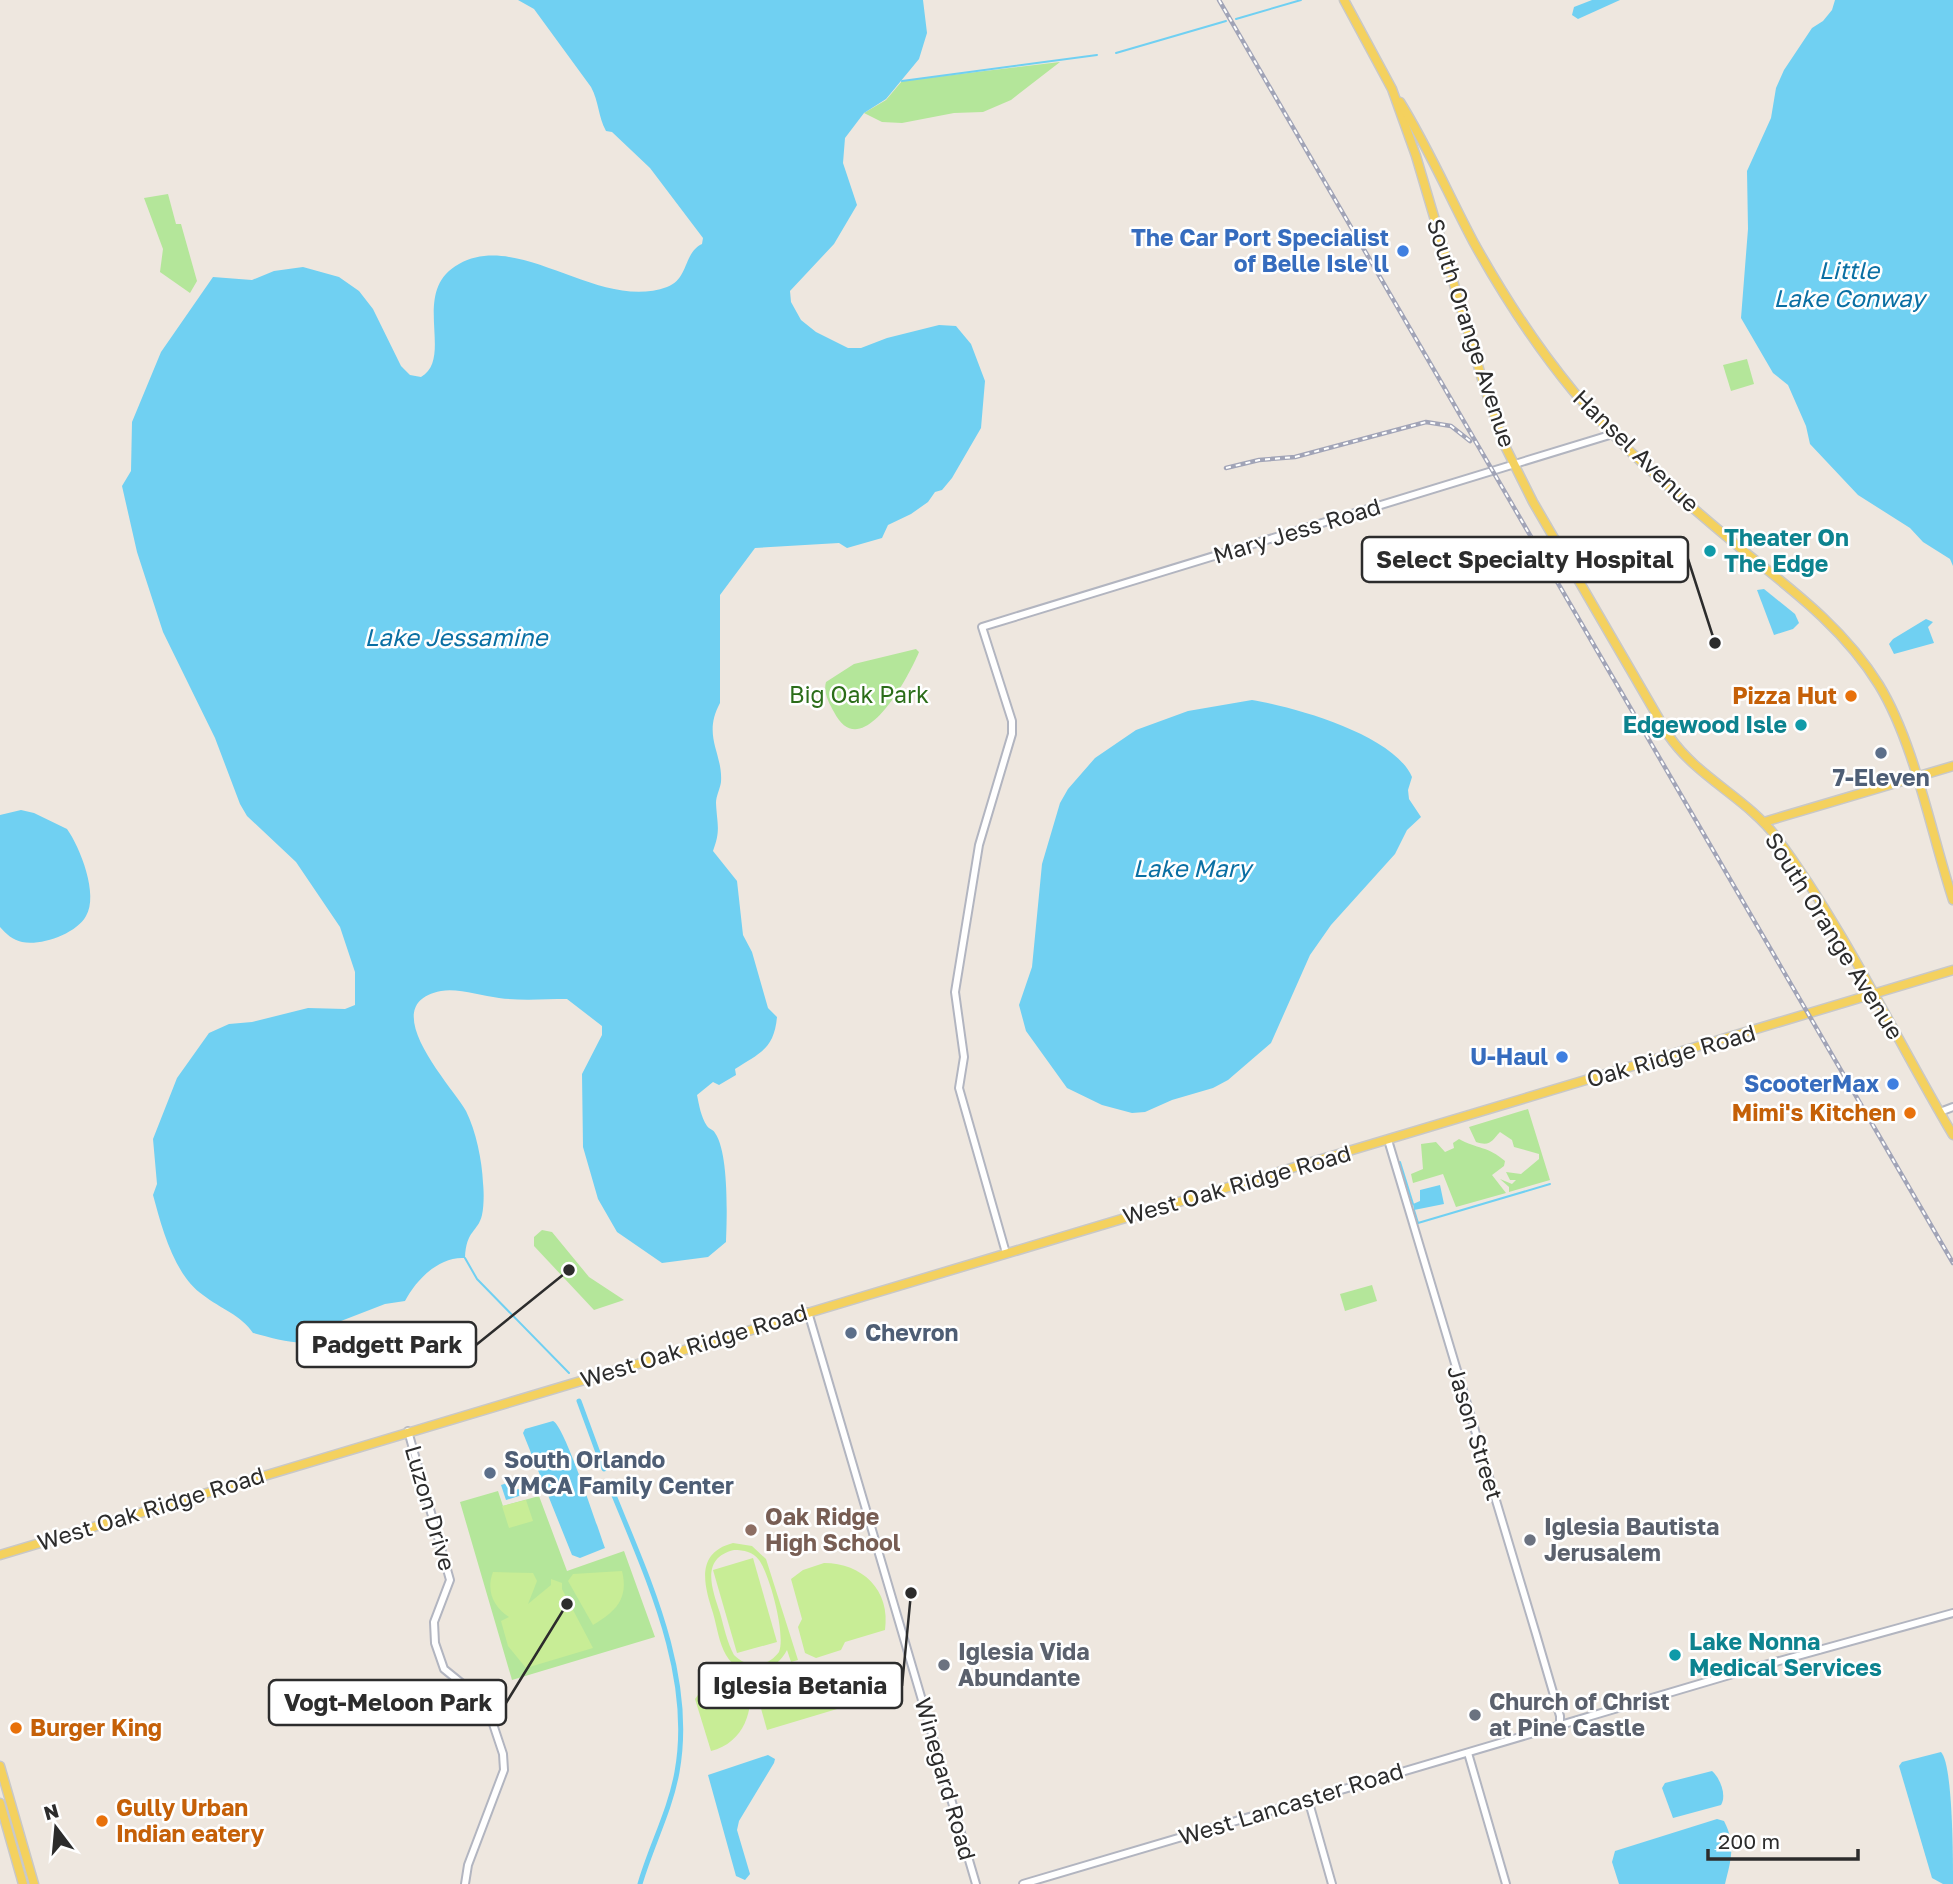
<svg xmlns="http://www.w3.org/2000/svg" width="1953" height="1884" viewBox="0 0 1953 1884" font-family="'Golos Text',sans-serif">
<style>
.green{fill:#b4e69a}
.pitch{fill:#c8ed96;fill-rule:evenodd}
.water{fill:#70d0f2}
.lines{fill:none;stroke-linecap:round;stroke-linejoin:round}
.stream{stroke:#70d0f2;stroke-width:2}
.canal{stroke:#70d0f2;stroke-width:5}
.minor-casing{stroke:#b2b5c0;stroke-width:10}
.major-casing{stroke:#c8c8c8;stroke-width:11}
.minor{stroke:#fff;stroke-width:6}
.major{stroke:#f4d15e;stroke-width:8}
.rail-casing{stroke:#a1a4b7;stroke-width:4.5}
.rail{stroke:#fff;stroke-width:2;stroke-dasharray:5;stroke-linecap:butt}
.shop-dot{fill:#3f7fe0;stroke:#fff;stroke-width:2.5}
.culture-dot{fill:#0f9aa8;stroke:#fff;stroke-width:2.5}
.food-dot{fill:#e8710a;stroke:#fff;stroke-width:2.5}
.service-dot{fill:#5c6f8a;stroke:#fff;stroke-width:2.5}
.education-dot{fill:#8d6e63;stroke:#fff;stroke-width:2.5}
.worship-dot{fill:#6b7280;stroke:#fff;stroke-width:2.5}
.labels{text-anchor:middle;stroke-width:5;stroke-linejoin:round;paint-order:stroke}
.shop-label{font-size:23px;font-weight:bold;fill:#366cbe;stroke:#fff;text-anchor:end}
.street-label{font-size:23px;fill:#2c2c2c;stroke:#fff}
.culture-label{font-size:23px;font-weight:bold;fill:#0d838f;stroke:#fff;text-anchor:start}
.park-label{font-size:23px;fill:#2b6d19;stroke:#fff}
.food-label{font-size:23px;font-weight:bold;fill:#c56008;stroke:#fff;text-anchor:end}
.service-label{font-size:23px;font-weight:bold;fill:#4e5e75;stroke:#fff;text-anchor:start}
.education-label{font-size:23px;font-weight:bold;fill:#785e54;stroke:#fff;text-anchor:start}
.worship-label{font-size:23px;font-weight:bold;fill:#5b616d;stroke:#fff;text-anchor:start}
.water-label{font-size:24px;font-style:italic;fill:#0a6fa3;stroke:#fff}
.leader{fill:none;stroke:#2c2c2c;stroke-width:2.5}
.callout-dot{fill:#2c2c2c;stroke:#fff;stroke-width:2.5}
.callout{fill:#fff;stroke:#2c2c2c;stroke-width:2.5}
.callout-label{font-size:24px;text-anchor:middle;font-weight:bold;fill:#2c2c2c}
</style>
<rect width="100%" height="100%" fill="#eee7df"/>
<g class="green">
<path d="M1060,62l-49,38 -28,12 -29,1 -52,10 -20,-1 -18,-9 22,-13 16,-19z"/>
<path d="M168,194l8,30h5l16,57 -7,12 -30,-21 3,-23 -19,-51z"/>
<path d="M1747,359l7,25 -23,7 -8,-26z"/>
<path d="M916,649l3,3c-9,22 -57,115 -85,60 -5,-9 -11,-20 -8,-30l28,-18z"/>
<path d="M1528,1109l22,71 -41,12v-5l-9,-8 12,5 4,-4h-6l-4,-8 15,2 18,-15v-5l-25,-7 -2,-7 -12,-8c-8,8 -9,15 -24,10l-7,-15z"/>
<path d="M1459,1139c18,10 29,7 46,22l-1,5 -12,9 14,18 -50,14 -13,-33 -30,9 -2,-9 12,-5 -2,-25 15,-2 9,10 9,-4 -1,-5z"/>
<path d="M542,1230l10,2 37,45 35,23 -30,10 -60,-64v-9z"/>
<path d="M1372,1285l5,16 -32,10 -5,-17z"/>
<path d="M498,1491l5,15 36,-10 28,75 57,-20 31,86 -143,43 -52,-178z"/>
</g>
<g class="pitch">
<path d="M526,1500l7,21 -24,7 -7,-22z"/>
<path d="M733,1543l19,3 14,13 32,101 -7,2 -4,-12c-12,24 -46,31 -61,5 -7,-12 -9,-28 -13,-42 -9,-28 -18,-60 20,-70zM734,1550c10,0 19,2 25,10 11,15 27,75 20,92 -12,16 -31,17 -45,3 -7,-13 -10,-28 -14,-42 -8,-24 -20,-55 14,-63z"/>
<path d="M753,1558l24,84 -40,11 -24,-83z"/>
<path d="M824,1563c38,0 67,27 61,67l-40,12 -4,8 -25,8 -11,-5 -7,-26 4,-8 -11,-40 12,-9z"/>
<path d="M622,1571c7,28 -7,41 -29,54l-25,-44 5,-7z"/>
<path d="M493,1572l40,1 4,8 -9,23 23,-19v-6l11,4v6l31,59 -67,20 -18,-22 -7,-25 8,-4c-16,-10 -23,-27 -16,-45z"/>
<path d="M837,1670l10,36 -80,24 -10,-36z"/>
<path d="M749,1680c6,29 -5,63 -38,71l-16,-52 3,-4z"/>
</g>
<g class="water">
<path d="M518,0h405l4,33 -8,26 -33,40 -22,14 -19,25 -2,25 14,42 -23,39 -44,47 1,11 10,18 15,12 32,16h13l26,-10 52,-13 17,1 15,18 14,37 -4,47 -29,50 -10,12 -7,2 -7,10 -17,12 -23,11 -6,13 -35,10 -8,-5 -84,5 -35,47v108c-18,33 3,50 1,79 -1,7 -5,14 -5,21 1,21 5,27 -3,48l24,30 6,54 9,17 16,56 9,9c-3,32 -17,36 -42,52l1,6 -17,10 -6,-3 -16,13c2,10 4,22 10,31 2,3 7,4 8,7 14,20 12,84 11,109l-18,15 -46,6 -45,-31 -19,-33 -15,-52 -1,-73 20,-39v-9l-35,-27c-23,0 -45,2 -68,-1 -18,-2 -40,-10 -58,-7 -68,13 11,95 25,120 10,20 16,49 17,72 1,9 1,23 -1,32 -4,17 -16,15 -17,43 -26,-2 -49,22 -60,43l-20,3 -44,17c-15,35 -60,19 -88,12 -12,-18 -32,-24 -50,-38 -29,-20 -41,-67 -50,-100l4,-11 -4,-45 24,-61 32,-45 20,-9 23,-2 56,-14 37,1 10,-4v-33l-15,-45 -44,-65 -49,-46 -7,-12 -25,-66 -52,-106 -26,-80 -15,-66 9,-15 1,-49 29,-70 52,-75 39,3 22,-9 29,-4 36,10 20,14 14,18 28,57 9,9 11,2c34,-20 -12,-86 38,-113 61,-34 140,48 208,23 22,-8 16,-34 35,-43l1,-6 -53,-70 -38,-36 -6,-1c-8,-15 -7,-29 -15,-44l-57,-78z"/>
<path d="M1592,0h28l-42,19 -6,-4 2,-8z"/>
<path d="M1835,0h118v566l-3,-7 -27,-17 -13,-14 -52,-33 -48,-51 -4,-18 -18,-41 -15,-12 -32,-55 7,-89 -1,-58 24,-53 5,-30 8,-18 28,-42 11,-7 9,-11z"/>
<path d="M1764,589l31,25 4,9 -6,6 -19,6 -17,-45z"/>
<path d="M1926,619l7,3 -5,5 6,16 -40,11 -5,-10 4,-5z"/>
<path d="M1252,700c43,7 142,35 160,77l-4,13 1,9 12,18 -14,13 -12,24 -64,71 -21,30 -39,88 -43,37 -15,8 -41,12 -27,12 -13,1 -30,-8 -35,-17 -41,-57 -7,-26 13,-38 10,-103 18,-61 8,-14 27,-31 41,-28 52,-19z"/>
<path d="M21,810l13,3 33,16c13,18 32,66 19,87 -10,18 -45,30 -64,26 -9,-2 -16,-8 -22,-15v-112z"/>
<path d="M1440,1185l4,19 -30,6 -1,-6 7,-3v-11z"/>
<path d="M553,1421c11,3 45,108 52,127l-25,10 -8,-3 -49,-122 2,-4z"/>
<path d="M510,1482l3,8 7,-1 2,6 -16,5 -5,-15z"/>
<path d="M1941,1752c12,12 12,108 12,132h-10l-11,-6 -33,-112 3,-4z"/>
<path d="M768,1755l7,4 -1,4 -35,58 -2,9 13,44 -5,6 -9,-4 -28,-101z"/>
<path d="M1712,1771c8,7 15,24 9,34l-48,13 -11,-30 3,-5z"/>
<path d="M1717,1819l7,2c12,23 7,39 1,63h-106l-7,-22 3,-11z"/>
</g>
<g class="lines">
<g class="stream">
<path d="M1236,19l65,-19"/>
<path d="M1116,53l110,-32"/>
<path d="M902,81l195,-26"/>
<path d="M1400,1162l13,42"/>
<path d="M1414,1210l4,13 132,-39"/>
<path d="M465,1258l12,21 92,94"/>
</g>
<g class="canal">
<path d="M579,1401l25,68"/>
<path d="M609,1483c36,90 86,190 68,289 -7,39 -26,74 -37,112"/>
</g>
<g class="minor-casing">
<g id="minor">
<path d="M1940,1112l13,-5"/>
<path d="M1388,1140l148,494 24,82v10"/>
<path d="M1006,1253l-47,-165 5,-31 -9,-65 24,-147 33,-111v-13l-30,-94 631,-193"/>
<path d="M808,1312l168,572"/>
<path d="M408,1431l42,149 -16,42 1,21 9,26 42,34 17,51 1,16 -36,95 -3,19"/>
<path d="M1468,1753l38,131"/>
<path d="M1308,1799l24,85"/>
<path d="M1023,1884l720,-213 210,-58"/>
</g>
</g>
<g class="major-casing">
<g id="major">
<path d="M1344,0l48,89 24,67 69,233 20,57 28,56 136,234c29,42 78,62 108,102 68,92 118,199 176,297"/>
<path d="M1400,102c28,45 49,94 74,141 29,52 62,103 100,149 50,59 108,107 166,156 51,41 104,80 139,137 36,59 52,148 74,215"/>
<path d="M1764,822l189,-56"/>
<path d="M0,1555l1953,-585"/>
<path d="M0,1766l34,118"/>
<path d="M0,1803l23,81"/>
</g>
</g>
<use href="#minor" class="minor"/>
<use href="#major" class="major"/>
<g class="rail-casing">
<g id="rail">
<path d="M1219,0l734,1263"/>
<path d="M1226,468l33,-8 36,-3 131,-35 25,4 19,15"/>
</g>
</g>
<use href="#rail" class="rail"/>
</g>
<g class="shop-dot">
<circle cx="1403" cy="251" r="7"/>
<circle cx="1562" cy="1057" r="7"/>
<circle cx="1893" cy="1084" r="7"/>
</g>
<g class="culture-dot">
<circle cx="1710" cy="551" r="7"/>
<circle cx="1801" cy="725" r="7"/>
<circle cx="1675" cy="1655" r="7"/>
</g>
<g class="food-dot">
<circle cx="1851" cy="696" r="7"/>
<circle cx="1910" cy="1113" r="7"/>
<circle cx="16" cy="1728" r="7"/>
<circle cx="102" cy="1821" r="7"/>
</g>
<g class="service-dot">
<circle cx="1881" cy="753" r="7"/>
<circle cx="851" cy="1333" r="7"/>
<circle cx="490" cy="1473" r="7"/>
</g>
<circle class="education-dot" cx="751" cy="1530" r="7"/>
<g class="worship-dot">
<circle cx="1530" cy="1540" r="7"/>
<circle cx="944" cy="1665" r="7"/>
<circle cx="1475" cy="1715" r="7"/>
</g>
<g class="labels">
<g class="shop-label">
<text x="1389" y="246">The Car Port Specialist<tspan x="1389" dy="26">of Belle Isle ll</tspan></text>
<text x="1548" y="1065">U-Haul</text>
<text x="1879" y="1092">ScooterMax</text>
</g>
<g class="street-label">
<text transform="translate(1471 333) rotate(72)" y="8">South Orange Avenue</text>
<text transform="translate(1636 451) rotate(44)" y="8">Hansel Avenue</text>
<text transform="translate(1297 531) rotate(-17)" y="8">Mary Jess Road</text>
<text transform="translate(1834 936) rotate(58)" y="8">South Orange Avenue</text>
<text transform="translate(1671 1056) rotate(-16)" y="8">Oak Ridge Road</text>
<text transform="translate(1237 1185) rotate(-16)" y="8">West Oak Ridge Road</text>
<text transform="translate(694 1346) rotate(-17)" y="8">West Oak Ridge Road</text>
<text transform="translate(1475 1433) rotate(73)" y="8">Jason Street</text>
<text transform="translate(430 1508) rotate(74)" y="8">Luzon Drive</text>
<text transform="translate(151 1509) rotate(-17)" y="8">West Oak Ridge Road</text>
<text transform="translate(945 1779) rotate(74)" y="8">Winegard Road</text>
<text transform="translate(1291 1804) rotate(-17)" y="8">West Lancaster Road</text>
</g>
<g class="culture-label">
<text x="1724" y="546">Theater On<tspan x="1724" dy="26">The Edge</tspan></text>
<text x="1787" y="733" text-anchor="end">Edgewood Isle</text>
<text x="1689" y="1650">Lake Nonna<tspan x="1689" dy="26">Medical Services</tspan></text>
</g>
<g class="park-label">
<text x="859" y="703">Big Oak Park</text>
</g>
<g class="food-label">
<text x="1837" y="704">Pizza Hut</text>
<text x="1896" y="1121">Mimi's Kitchen</text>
<text x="30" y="1736" text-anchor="start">Burger King</text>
<text x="116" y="1816" text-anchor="start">Gully Urban<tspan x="116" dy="26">Indian eatery</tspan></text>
</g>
<g class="service-label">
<text x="1881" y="786" text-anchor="middle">7-Eleven</text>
<text x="865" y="1341">Chevron</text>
<text x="504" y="1468">South Orlando<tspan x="504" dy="26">YMCA Family Center</tspan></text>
</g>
<g class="education-label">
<text x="765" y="1525">Oak Ridge<tspan x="765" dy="26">High School</tspan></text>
</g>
<g class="worship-label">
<text x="1544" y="1535">Iglesia Bautista<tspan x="1544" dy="26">Jerusalem</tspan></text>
<text x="958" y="1660">Iglesia Vida<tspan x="958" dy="26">Abundante</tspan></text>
<text x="1489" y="1710">Church of Christ<tspan x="1489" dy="26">at Pine Castle</tspan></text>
</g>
<g class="water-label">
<text x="1849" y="279">Little<tspan x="1849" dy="28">Lake Conway</tspan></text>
<text x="456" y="646">Lake Jessamine</text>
<text x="1192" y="877">Lake Mary</text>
</g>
</g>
<path class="leader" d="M1715 643L1688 559M569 1270L476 1345M911 1593L902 1686M567 1604L506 1703"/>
<g class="callout-dot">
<circle cx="1715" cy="643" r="7"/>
<circle cx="569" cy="1270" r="7"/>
<circle cx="911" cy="1593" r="7"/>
<circle cx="567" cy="1604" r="7"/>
</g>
<g class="callout">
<rect x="1362" y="537" width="326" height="45" rx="7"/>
<rect x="297" y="1322" width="179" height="45" rx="7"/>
<rect x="699" y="1663" width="203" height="45" rx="7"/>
<rect x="269" y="1680" width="237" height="45" rx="7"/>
</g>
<g class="callout-label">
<text x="1525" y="568">Select Specialty Hospital</text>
<text x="387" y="1353">Padgett Park</text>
<text x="800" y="1694">Iglesia Betania</text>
<text x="388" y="1711">Vogt-Meloon Park</text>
</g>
<g transform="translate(56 1828) rotate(344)" stroke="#ffffff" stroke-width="5" paint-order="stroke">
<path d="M0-5L12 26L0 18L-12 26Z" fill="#2c2c2c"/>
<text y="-10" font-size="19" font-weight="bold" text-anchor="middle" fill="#2c2c2c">N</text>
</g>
<path d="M1708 1849v10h150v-10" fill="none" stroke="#2c2c2c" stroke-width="3.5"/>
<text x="1718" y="1849" font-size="21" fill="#2c2c2c" stroke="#ffffff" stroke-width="5" paint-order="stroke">200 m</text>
</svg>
